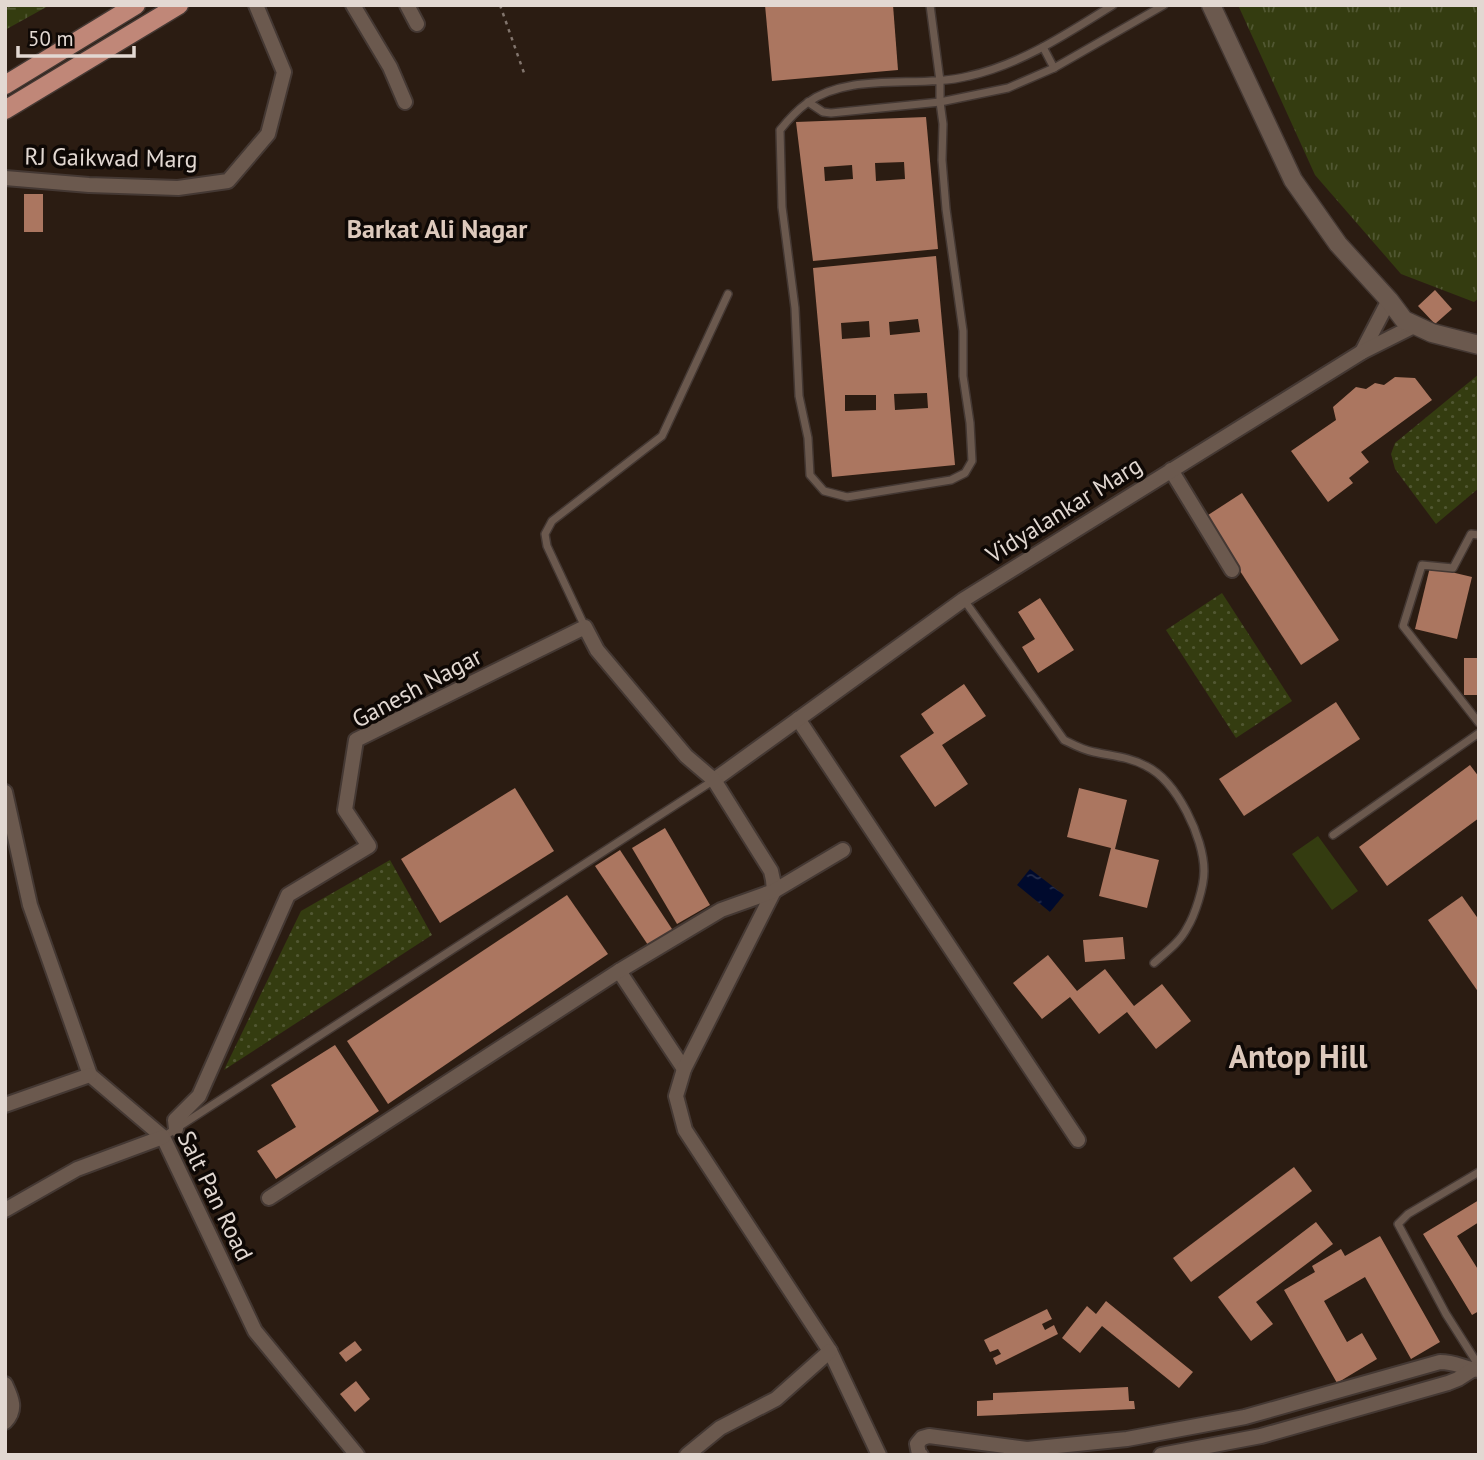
<svg xmlns="http://www.w3.org/2000/svg" width="1484" height="1460" viewBox="0 0 1484 1460" font-family="'PT Sans',sans-serif">
<style>
.grass{fill:url(#grass-tufts)}
.wetland{fill:url(#wetland-marsh)}
.park{fill:url(#park-dots)}
.garden{fill:#343c10}
.water{fill:url(#water-ripples)}
.building{fill:#ab7660;fill-rule:evenodd}
.lines{fill:none;stroke-linecap:round;stroke-linejoin:round}
.lane-casing{stroke:#443833;stroke-width:10}
.street-casing{stroke:#443833;stroke-width:18}
.secondary-casing{stroke:#443833;stroke-width:21}
.primary-casing{stroke:#443833;stroke-width:21}
.path{stroke:#82756d;stroke-width:2.5;stroke-dasharray:3.5 5;stroke-linecap:butt}
.lane{stroke:#6b594e;stroke-width:7}
.street{stroke:#6b594e;stroke-width:14}
.secondary{stroke:#6b594e;stroke-width:18}
.primary{stroke:#c08778;stroke-width:18}
.labels{text-anchor:middle;stroke-width:7;stroke-linejoin:round;paint-order:stroke}
.street-label{font-size:24px;fill:#e2d8d2;stroke:#0e0805}
.neighbourhood-label{font-size:26px;font-weight:bold;fill:#ddc9bc;stroke:#0e0805}
.district-label{font-size:32px;font-weight:bold;fill:#ddc9bc;stroke:#0e0805}
</style>
<defs>
<pattern id="grass-tufts" width="24" height="20" patternUnits="userSpaceOnUse" patternTransform="scale(1.75)"><rect width="24" height="20" fill="#343c10"/><path d="M3 7l-1-3M5 7V3M7 7l1-3M15 17l-1-3M17 17v-4M19 17l1-3" fill="none" stroke="#515732"/></pattern>
<pattern id="wetland-marsh" width="20" height="14" patternUnits="userSpaceOnUse" patternTransform="scale(1.75)"><rect width="20" height="14" fill="#343c10"/><path d="M1 5h8M5 5V1M11 12h8M15 12V8" fill="none" stroke="#515732"/></pattern>
<pattern id="park-dots" width="8" height="8" patternUnits="userSpaceOnUse" patternTransform="scale(1.75)"><rect width="8" height="8" fill="#343c10"/><path d="M2 2h.1M6 6h.1" fill="none" stroke="#515732" stroke-width="1.8" stroke-linecap="round"/></pattern>
<pattern id="water-ripples" width="26" height="14" patternUnits="userSpaceOnUse" patternTransform="scale(1.75)"><rect width="26" height="14" fill="#000a2d"/><path d="M2 4q2-2 4 0t4 0M15 11q2-2 4 0t4 0" fill="none" stroke="#252d4b"/></pattern>
</defs>
<rect width="100%" height="100%" fill="#2b1c12"/>
<path class="grass" d="M1238,5h241v293l-5,4 -73,-28 -86,-99z"/>
<path class="wetland" d="M5,5h45l-45,25z"/>
<g class="park">
<path d="M1479,374v114l-43,36 -41,-55 -4,-15 4,-11z"/>
<path d="M1222,593l70,108 -56,37 -70,-108z"/>
<path d="M390,860l42,75 -208,135 77,-159z"/>
</g>
<path class="garden" d="M1318,836l40,55 -26,19 -40,-56z"/>
<path class="water" d="M1030,869l34,26 -14,17 -33,-27z"/>
<g class="building">
<path d="M765,5h128l5,65 -126,11z"/>
<path d="M926,117l12,132 -125,12 -17,-139zM904,162l1,17 -29,2 -1,-18zM852,165l1,14 -28,2 -1,-14z"/>
<rect x="24" y="194" width="19" height="38"/>
<path d="M936,256l19,209 -123,12 -19,-209zM918,319l2,13 -30,3 -1,-13zM869,321l1,16 -28,2 -1,-16zM927,393l1,15 -33,2 -1,-16zM845,395h31v15l-31,1z"/>
<path d="M1435,290l17,19 -17,15 -17,-18z"/>
<path d="M1395,377l20,1 17,22 -71,52 8,10 -20,16 4,5 -25,19 -37,-51 45,-31 -3,-13 23,-20 10,2 9,-6 9,2z"/>
<path d="M1242,493l97,147 -38,25 -96,-148z"/>
<path d="M1430,567l42,10 -15,62 -42,-10z"/>
<path d="M1040,598l34,52 -36,23 -16,-26 13,-8 -17,-27z"/>
<rect x="1464" y="658" width="15" height="37"/>
<path d="M964,684l22,32 -44,29 26,39 -33,23 -35,-51 34,-23 -13,-19z"/>
<path d="M1336,702l24,37 -116,77 -25,-37z"/>
<path d="M1470,765l9,12v41l-92,68 -28,-39z"/>
<path d="M515,788l39,63 -114,72 -39,-64z"/>
<path d="M1079,788l48,12 -12,49 44,11 -12,48 -48,-12 12,-48 -44,-11z"/>
<path d="M665,828l45,77 -33,19 -45,-76z"/>
<path d="M620,850l54,82 -24,16 -55,-82z"/>
<path d="M567,895l41,59 -220,150 -41,-63z"/>
<path d="M1462,896l17,24v73l-51,-73z"/>
<path d="M1123,937l2,22 -40,3 -2,-22z"/>
<path d="M1048,955l29,36 28,-22 29,37 28,-22 29,37 -35,28 -29,-37 -28,22 -29,-37 -28,22 -29,-36z"/>
<path d="M335,1045l44,66 -103,68 -19,-28 39,-24 -25,-42z"/>
<path d="M1294,1167l18,24 -121,91 -18,-24z"/>
<path d="M1479,1200v22l-22,14 22,35v40l-7,4 -49,-81z"/>
<path d="M1316,1222l17,22 -77,58 17,22 -22,17 -33,-44z"/>
<path d="M1380,1236l60,106 -29,17 -46,-82 -41,24 23,41 15,-9 15,26 -40,24 -53,-93 31,-18 -3,-6 29,-17 4,7z"/>
<path d="M1106,1301l87,71 -14,16 -77,-62 -22,27 -18,-15 25,-32 9,8z"/>
<path d="M1047,1309l5,10 -10,5 3,6 9,-5 4,9 -62,31 -3,-7 8,-4 -3,-5 -8,3 -6,-12z"/>
<path d="M355,1341l7,9 -16,12 -7,-9z"/>
<path d="M356,1381l14,18 -15,13 -15,-18z"/>
<path d="M1128,1387l1,14h5l1,8 -158,7v-15l16,-1v-7z"/>
</g>
<g class="lines">
<g class="lane-casing">
<g id="lane">
<path d="M930,5l10,76v21l3,22 -1,36 4,49 17,122v45l7,47 2,38 -7,12 -14,7 -104,17 -23,-6 -14,-16 -2,-37 -9,-42 -4,-88 -13,-101 -2,-77c8,-10 16,-19 27,-27 44,-32 111,-14 162,-27 53,-12 99,-43 144,-71"/>
<path d="M1043,47l11,21"/>
<path d="M808,102l15,10 8,1 109,-11 68,-14 46,-20 110,-63"/>
<path d="M1479,535l-8,-1 -18,34 -31,-3 -19,61 76,97"/>
<path d="M964,600l100,140c10,5 19,10 30,12 18,4 36,5 52,14 31,15 58,72 58,105 0,16 -9,44 -17,57 -7,14 -22,25 -33,35"/>
<path d="M585,627l-38,-81 -2,-12 7,-13 110,-85 66,-142"/>
<path d="M1333,835l146,-102"/>
<path d="M163,1137l551,-357"/>
<path d="M1479,1172l-71,42 -10,10 48,90 33,52"/>
</g>
</g>
<g class="street-casing">
<g id="street">
<path d="M353,5l37,62 15,35"/>
<path d="M407,5l10,19"/>
<path d="M5,178l84,7 89,3 50,-7 40,-47 16,-62 -28,-67"/>
<path d="M1362,352l27,-52"/>
<path d="M1171,470l61,100"/>
<path d="M798,719l280,421"/>
<path d="M714,780l249,-180 399,-248 54,-27"/>
<path d="M5,792l25,113 60,170 73,62 92,194 102,124"/>
<path d="M619,971l65,98"/>
<path d="M5,1105l85,-30"/>
<path d="M176,1129l-1,-9 24,-24 89,-201 81,-49 -24,-36 11,-70 229,-113 12,23 89,106 28,24 57,91 2,9 1,11 -90,178 -8,27 9,34 145,221 49,104"/>
<path d="M269,1198l350,-227 102,-61 53,-19 69,-41"/>
<path d="M5,1210l72,-41 86,-32"/>
<path d="M5,1384c7,15 12,25 0,38"/>
<path d="M687,1455l33,-27 56,-29 54,-48"/>
<path d="M921,1455l-2,-1 -2,-10 5,-6 7,-2 98,13 100,-10 118,-22 195,-55c17,0 24,7 39,8"/>
<path d="M1161,1455l100,-19 187,-53 10,-4 14,-9"/>
</g>
</g>
<g class="secondary-casing">
<path id="secondary" d="M1211,5l82,175 45,64 51,56 15,20 28,13 47,12"/>
</g>
<g class="primary-casing">
<g id="primary">
<path d="M5,85l131,-80"/>
<path d="M5,110l174,-105"/>
</g>
</g>
<path class="path" d="M500,5l24,68"/>
<use href="#lane" class="lane"/>
<use href="#street" class="street"/>
<use href="#secondary" class="secondary"/>
<use href="#primary" class="primary"/>
</g>
<g class="labels">
<g class="street-label">
<text transform="translate(111 158) rotate(1)" y="8">RJ Gaikwad Marg</text>
<text transform="translate(1064 510) rotate(-32)" y="8">Vidyalankar Marg</text>
<text transform="translate(417 688) rotate(-28)" y="8">Ganesh Nagar</text>
<text transform="translate(215 1196) rotate(64)" y="8">Salt Pan Road</text>
</g>
<g class="neighbourhood-label">
<text x="437" y="238">Barkat Ali Nagar</text>
</g>
<g class="district-label">
<text x="1298" y="1068">Antop Hill</text>
</g>
</g>
<rect width="1484" height="1460" fill="none" stroke="#e2d8d2" stroke-width="14"/>
<path d="M18 46v10h116v-10" fill="none" stroke="#e2d8d2" stroke-width="3.5"/>
<text x="28" y="46" font-size="21" fill="#e2d8d2" stroke="#0e0805" stroke-width="5" paint-order="stroke">50 m</text>
</svg>
